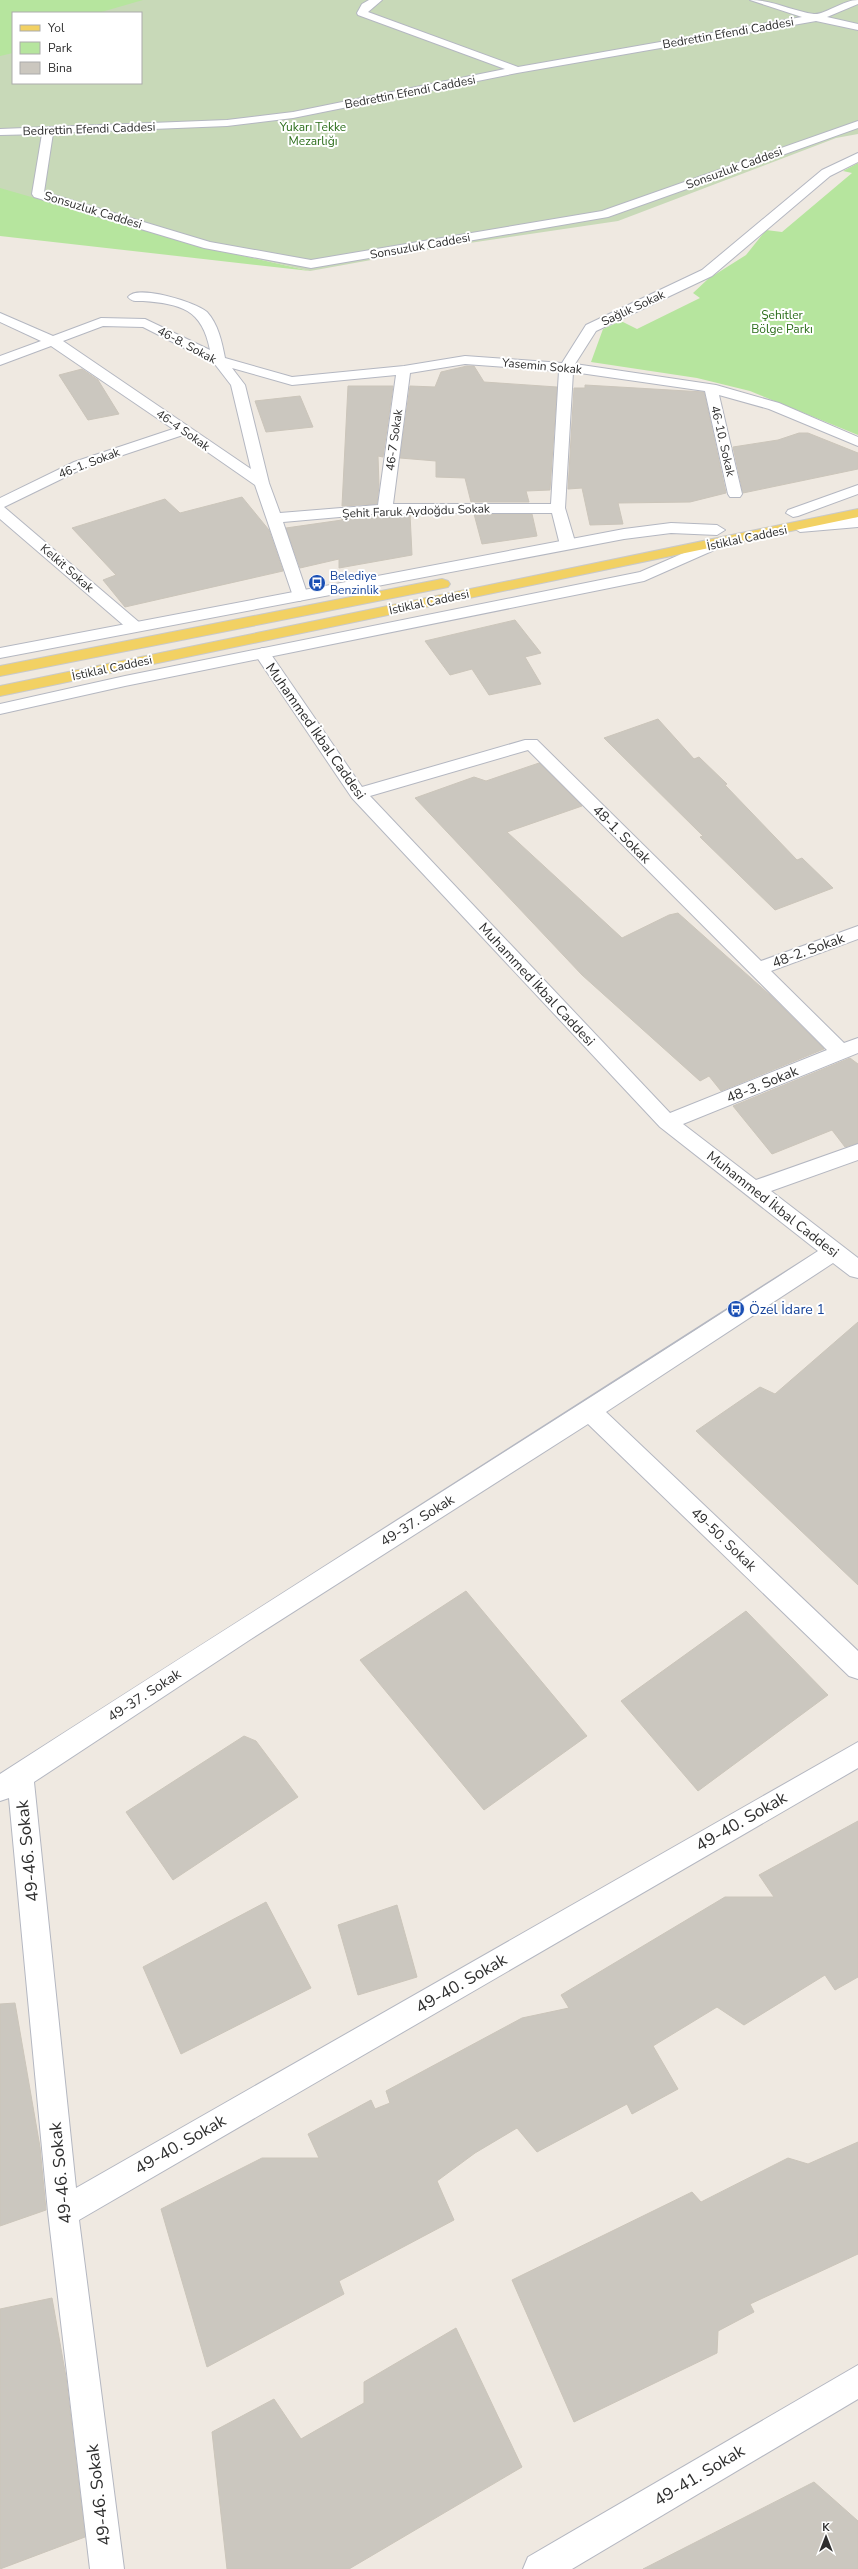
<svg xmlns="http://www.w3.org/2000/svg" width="858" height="2569" viewBox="0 0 858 2569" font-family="'Nunito Sans',sans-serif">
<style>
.green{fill:#b6e59e}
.cemetery{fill:#c8d9b8}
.building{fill:#cbc7bf;stroke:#cbc5ba}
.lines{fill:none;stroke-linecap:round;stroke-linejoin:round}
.street-casing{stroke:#b4b7c1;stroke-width:2}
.secondary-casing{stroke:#b4b7c1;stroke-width:2}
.primary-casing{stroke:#c9c9c9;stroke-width:2}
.street{fill:#fff;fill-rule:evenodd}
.secondary{fill:#fff;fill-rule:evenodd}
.primary{fill:#f2d163;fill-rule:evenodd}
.labels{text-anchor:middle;stroke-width:4;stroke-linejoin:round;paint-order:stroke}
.far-street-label{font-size:12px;fill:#2e2e2e;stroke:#fff}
.far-park-label{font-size:12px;fill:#2c6e1b;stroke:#fff}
.far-transit-label{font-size:12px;fill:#164399;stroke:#fff;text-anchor:start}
.street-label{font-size:14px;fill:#2e2e2e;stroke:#fff}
.transit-label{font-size:14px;fill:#164399;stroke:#fff;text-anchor:start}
.near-street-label{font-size:17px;fill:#2e2e2e;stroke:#fff}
</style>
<rect width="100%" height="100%" fill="#efe9e1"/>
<g class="green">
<path d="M0,0h162l-29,13h-120v43l-13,2z"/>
<path d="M858,163v272l-108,-44 -53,-13 -106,-16 12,-33 18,-8 16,8 63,-31 -7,-5 15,-14 38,-24 20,-25 16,2 70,-59 -9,-2z"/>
<path d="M0,185l208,63 102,23 -310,-35z"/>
</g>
<path class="cemetery" d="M143,0h715v134l-22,4 -218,83 -169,25 -139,25 -102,-23 -208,-60v-132l13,-3v30h128v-70h-43z"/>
<g class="building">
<path d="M467,366h7l10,16 73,5 -7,103 -24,1 3,11h-58l-6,-24 -29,-1v-16l-36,-3 10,-72 25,1 6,-15z"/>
<path d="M82,369l16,11 21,34 -31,6 -29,-45z"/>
<path d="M585,385l119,7 22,101 -36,9 -72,1 5,21 -33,1 -8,-37 -14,1 6,-101h11z"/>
<path d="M348,386h45l-10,71 -5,-1 1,29 -2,19 -35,2z"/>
<path d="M300,396l13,31 -47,5 -11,-31z"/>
<path d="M799,433h9l50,20v16l-115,24 -10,-46 45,-7z"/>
<path d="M242,497l27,33 14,41 -158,36 -22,-27 13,-5 -44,-47 93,-29 15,14z"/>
<path d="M410,514l2,41 -73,13v-9l-39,9 -14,-40 56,-8v-2z"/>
<path d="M474,514h58l5,22 -55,8z"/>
<path d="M515,620l26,33 -16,4 16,27 -52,11 -17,-26 -22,6 -25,-34z"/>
<path d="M658,719l36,40 5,-2 28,27 -2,1 72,75 5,-2 31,30 -58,22 -75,-73 3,-1 -99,-98z"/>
<path d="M539,763l43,43 -75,26 115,106 47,-23 9,-2 92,82 54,54 -103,42 -12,-15 -9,5 -118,-106 -167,-177 59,-21 12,4z"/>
<path d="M850,1058l8,6v79l-13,4 -13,-17 -60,24 -39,-48z"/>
<path d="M858,1322v263l-162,-154 64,-44 15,7z"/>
<path d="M466,1591l121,145 -103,74 -124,-150z"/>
<path d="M746,1611l82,84 -130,96 -77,-90z"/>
<path d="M244,1736l12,5 42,56 -125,83 -47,-68z"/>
<path d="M858,1821v156l-23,13 -10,-15 -81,50 -27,-18 -64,39 25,43 -46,25 -5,-10 -90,48 -20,-24 -42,25 -38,28 17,39 -115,61 5,13 -137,73 -46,-158 101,-51h57l-11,-24 63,-34 4,9 15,-6 -4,-12 136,-73 47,-10 -8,-13 164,-98h49l-15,-22z"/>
<path d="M266,1902l45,86 -130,66 -38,-87z"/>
<path d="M397,1905l20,72 -59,18 -20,-70z"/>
<path d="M15,2003l25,144 6,63 -46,16v-222z"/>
<path d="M858,2142v112l-108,50 4,8 -36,19 -1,22 -143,69 -62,-142 180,-88 9,10 87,-44 20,6z"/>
<path d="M52,2298l14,79 19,160 -85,32v-260z"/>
<path d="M456,2328l66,139 -173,102h-122l-15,-137 62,-33 27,40 63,-36v-21z"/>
<path d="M814,2482l44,39v48h-215z"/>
</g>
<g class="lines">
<g class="street-casing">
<g id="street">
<path d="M369,0h13l-14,12 150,55 284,-50 -52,-17c23,0 42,11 64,14 11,1 29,-14 44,-14v4l-31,13 31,7v6l-42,-9 -299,52 -224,45 -66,8 -174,7 -9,59 166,50 101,18 291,-49 256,-90v7l-250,89 -297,51 -107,-20 -170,-51 -2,-3 10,-60 -42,1v-6l227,-9 66,-8 212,-43 -147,-54 -1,-2 5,-9z"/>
<path d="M858,153v9l-28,14 -118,100 -116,55 -21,33 141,21 63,18 79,34v9l-89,-37 -50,-14 23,99 -2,3h-10l-2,-3 -23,-103 -132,-19 -8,136 11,37 -3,3h-10l-3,-3 -8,-32h-167l-102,9 25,74 -8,5 -6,-2 -39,-114 -72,-50 -99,33 -80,39 136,116 2,3 -2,3h-12l-128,-110v-21l74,-36 99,-33 -122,-83 -51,19v-9l41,-15 -41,-19v-9l53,23 48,-18 44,1 65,31c-8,-41 -29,-46 -67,-49 -6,0 -11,1 -15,-4 9,-13 68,5 79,15 11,12 15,30 18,46l67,19 112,-11 61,-10 97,7 24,-38 116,-55 120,-100zM103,326l40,1 71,36 17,22 20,84 -188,-128zM465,364l94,7 -8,133h-158l17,-131zM232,368l60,17 104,-10 -18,130 -98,8 -11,-30 -24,-98z"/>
<path d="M262,648l6,2 94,137 163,-47h12l224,221 97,-35v13l-87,32 73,72 14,-5v15l-175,71 73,56 102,-36v16l-87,31 87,67v20l-8,-2 -17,-13 -227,149 252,239v28l-9,-3 -261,-252 -337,215 -217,143 42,406 782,-446v26l-779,452 45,349h-34l-42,-357 -39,-414 -9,3v-27c272,-176 547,-347 818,-523l-158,-124 -308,-329 -98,-145zM528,750l299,300 -157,63 -300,-317z"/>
<path d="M858,2365v34l-286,170h-49l5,-12z"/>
</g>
</g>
<g class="secondary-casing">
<g id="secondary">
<path d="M858,485v9l-60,22 -5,1 -7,-4 2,-3z"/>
<path d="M858,517v10l-58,5 -8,-5 8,-5z"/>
<path d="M671,523l46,2 8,5 -8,5 -46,-2 -47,6 -624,119v-10l624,-119z"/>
<path d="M716,539l8,5 -3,3 -77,34 -519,105 -125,28v-10l125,-28 515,-104z"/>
</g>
</g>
<g class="primary-casing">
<g id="primary">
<path d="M858,509v8l-858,179v-10z"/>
<path d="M442,579l6,2 2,3 -2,3 -448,89v-10z"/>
</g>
</g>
<use href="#street" class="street"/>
<use href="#secondary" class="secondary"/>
<use href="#primary" class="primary"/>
</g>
<defs>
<g id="bus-disc" transform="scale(0.9)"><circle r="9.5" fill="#1a4fb4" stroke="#fff"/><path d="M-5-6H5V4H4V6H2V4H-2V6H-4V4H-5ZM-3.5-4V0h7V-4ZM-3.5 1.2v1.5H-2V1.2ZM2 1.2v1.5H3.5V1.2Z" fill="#fff"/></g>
</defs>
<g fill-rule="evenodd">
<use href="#bus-disc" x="317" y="583"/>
<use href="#bus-disc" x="736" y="1309"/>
</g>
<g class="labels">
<g class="far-street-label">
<text transform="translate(728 33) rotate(-10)" y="4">Bedrettin Efendi Caddesi</text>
<text transform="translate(410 92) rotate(-11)" y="4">Bedrettin Efendi Caddesi</text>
<text transform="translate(89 129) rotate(-2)" y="4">Bedrettin Efendi Caddesi</text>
<text transform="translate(734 168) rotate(-20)" y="4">Sonsuzluk Caddesi</text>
<text transform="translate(93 210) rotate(17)" y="4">Sonsuzluk Caddesi</text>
<text transform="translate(420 246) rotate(-10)" y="4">Sonsuzluk Caddesi</text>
<text transform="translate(633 308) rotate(-25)" y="4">Sağlık Sokak</text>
<text transform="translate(187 345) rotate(28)" y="4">46-8. Sokak</text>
<text transform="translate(542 366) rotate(5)" y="4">Yasemin Sokak</text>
<text transform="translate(183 430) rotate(35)" y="4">46-4 Sokak</text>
<text transform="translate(394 440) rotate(-82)" y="4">46-7 Sokak</text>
<text transform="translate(723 441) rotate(77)" y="4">46-10. Sokak</text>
<text transform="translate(89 463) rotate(-21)" y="4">46-1. Sokak</text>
<text transform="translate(416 511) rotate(-2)" y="4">Şehit Faruk Aydoğdu Sokak</text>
<text transform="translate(747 538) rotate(-12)" y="4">İstiklal Caddesi</text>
<text transform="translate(67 568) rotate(41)" y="4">Kelkit Sokak</text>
<text transform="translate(429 602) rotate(-12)" y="4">İstiklal Caddesi</text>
<text transform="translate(112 668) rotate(-12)" y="4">İstiklal Caddesi</text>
</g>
<g class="far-park-label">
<text x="313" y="131">Yukarı Tekke<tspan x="313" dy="14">Mezarlığı</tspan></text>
<text x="782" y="319">Şehitler<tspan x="782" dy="14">Bölge Parkı</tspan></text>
</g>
<g class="far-transit-label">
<text x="330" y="580">Belediye<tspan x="330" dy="14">Benzinlik</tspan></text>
</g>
<g class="street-label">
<text transform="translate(316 731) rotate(55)" y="5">Muhammed İkbal Caddesi</text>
<text transform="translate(622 834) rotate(45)" y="5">48-1. Sokak</text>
<text transform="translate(808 950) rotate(-20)" y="5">48-2. Sokak</text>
<text transform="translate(537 984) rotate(47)" y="5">Muhammed İkbal Caddesi</text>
<text transform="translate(762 1084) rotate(-22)" y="5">48-3. Sokak</text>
<text transform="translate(773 1204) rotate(38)" y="5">Muhammed İkbal Caddesi</text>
<text transform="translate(417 1520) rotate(-32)" y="5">49-37. Sokak</text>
<text transform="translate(724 1539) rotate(44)" y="5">49-50. Sokak</text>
<text transform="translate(144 1695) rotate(-33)" y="5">49-37. Sokak</text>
</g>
<g class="transit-label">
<text x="749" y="1314">Özel İdare 1</text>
</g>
<g class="near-street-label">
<text transform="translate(741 1821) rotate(-30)" y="6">49-40. Sokak</text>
<text transform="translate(27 1851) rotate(-96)" y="6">49-46. Sokak</text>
<text transform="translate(461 1983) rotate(-30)" y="6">49-40. Sokak</text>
<text transform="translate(180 2144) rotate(-30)" y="6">49-40. Sokak</text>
<text transform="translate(60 2173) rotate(-96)" y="6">49-46. Sokak</text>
<text transform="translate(699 2475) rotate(-31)" y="6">49-41. Sokak</text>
<text transform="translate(98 2495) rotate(-97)" y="6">49-46. Sokak</text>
</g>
</g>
<rect x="12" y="12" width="130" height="72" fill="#ffffff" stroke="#ababab"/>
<rect x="20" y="25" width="20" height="6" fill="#f2d163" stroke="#ababab"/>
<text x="48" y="32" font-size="12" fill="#2e2e2e">Yol</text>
<rect x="20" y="42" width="20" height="12" fill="#b6e59e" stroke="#ababab"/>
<text x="48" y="52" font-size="12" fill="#2e2e2e">Park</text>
<rect x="20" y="62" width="20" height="12" fill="#cbc7bf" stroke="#ababab"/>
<text x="48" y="72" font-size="12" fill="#2e2e2e">Bina</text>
<g transform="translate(826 2537)" stroke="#ffffff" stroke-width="3" paint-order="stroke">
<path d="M0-3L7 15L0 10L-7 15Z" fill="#2e2e2e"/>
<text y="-6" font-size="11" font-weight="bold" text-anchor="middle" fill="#2e2e2e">K</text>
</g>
</svg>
